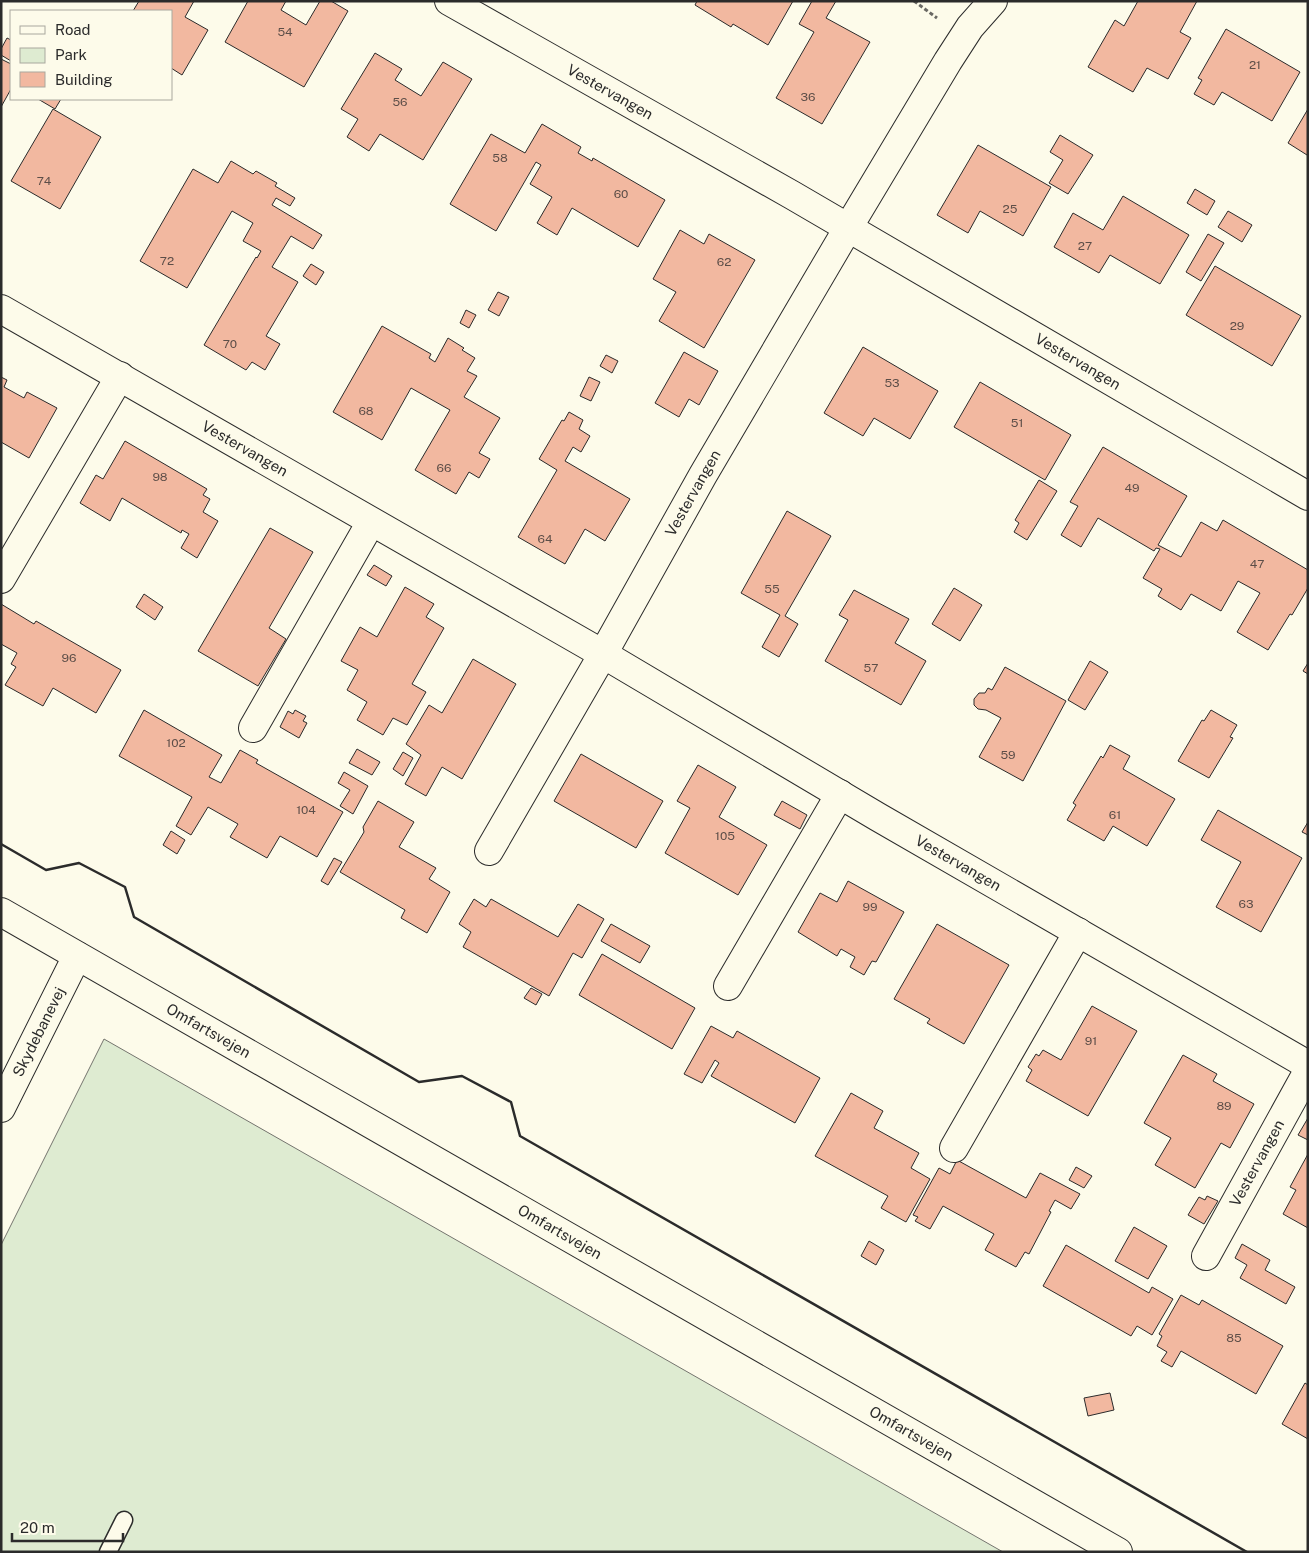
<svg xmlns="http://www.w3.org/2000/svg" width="1309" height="1553" viewBox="0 0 1309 1553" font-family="'Public Sans',sans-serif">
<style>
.green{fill:#deebd1;stroke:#74746e}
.building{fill:#f2b8a0;stroke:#2b2b2b}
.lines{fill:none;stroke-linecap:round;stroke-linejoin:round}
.lane-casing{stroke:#2b2b2b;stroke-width:19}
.street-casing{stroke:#2b2b2b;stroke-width:30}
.secondary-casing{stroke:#2b2b2b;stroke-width:30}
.path{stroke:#6a6964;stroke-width:3;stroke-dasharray:4 2.5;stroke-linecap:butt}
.lane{stroke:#fdfbea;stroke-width:16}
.street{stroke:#fdfbea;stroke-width:28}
.secondary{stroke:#fdfbea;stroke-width:28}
.wall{stroke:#2b2b2b;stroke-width:2.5}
.labels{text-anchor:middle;stroke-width:4;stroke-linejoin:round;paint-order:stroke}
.number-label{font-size:12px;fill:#5d4e48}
.street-label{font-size:15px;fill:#2b2b2b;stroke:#fdfbea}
</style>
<rect width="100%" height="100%" fill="#fdfbea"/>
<path class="green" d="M104,1039l899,513h-1002v-307z"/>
<g class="building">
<path d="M139,1h55l-9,16 23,13 -26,45 -11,-7v-57h-38z"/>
<path d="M248,1h38l-5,9 25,15 14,-24h11l17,10 -44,76 -79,-45z"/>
<path d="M697,1h96l-25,44 -35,-21 -2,3 -36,-22z"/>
<path d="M812,1h24l-10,17 44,24 -48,82 -46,-26 38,-66 -15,-8z"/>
<path d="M1138,1h59l-17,31 11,6 -23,41 -21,-11 -14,24 -45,-25 27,-47 9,6z"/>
<path d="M1226,29l74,43 -28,49 -50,-29 -8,13 -20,-11 8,-14 -4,-2z"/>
<path d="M7,38l4,2v21l-10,-6v-6z"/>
<path d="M375,53l27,16 -7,11 26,16 22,-34 29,17 -49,81 -43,-26 -11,17 -22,-14 11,-18 -17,-10z"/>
<path d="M1,59l10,5v25l-10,18z"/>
<path d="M38,99h23l-6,10z"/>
<path d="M53,109l48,28 -41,72 -49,-28z"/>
<path d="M1308,109v45l-1,1 -19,-12z"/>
<path d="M542,124l39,23 -3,6 14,8 1,-3 72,42 -27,47 -66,-39 -15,27 -20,-12 15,-26 -22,-13 11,-19 -5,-3 -40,69 -46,-27 41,-70 34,19z"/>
<path d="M1060,135l33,20 -25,39 -19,-11 14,-23 -13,-8z"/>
<path d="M978,145l73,42 -28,49 -43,-25 -12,22 -31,-18z"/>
<path d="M231,161l22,13 3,-3 21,12 -2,3 20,12 -5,8 -14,-8 -4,7 50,30 -9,14 -22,-13 -19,31 26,15 -32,54 14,8 -15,26 -13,-8 -6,8 -42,-25 52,-88 1,1 4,-7 -18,-10 10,-18 -21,-12 -45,77 -47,-27 53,-92 25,14z"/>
<path d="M1195,189l20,12 -8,14 -20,-12z"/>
<path d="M1123,196l66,39 -29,49 -50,-29 -11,18 -45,-26 19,-34 30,17z"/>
<path d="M1228,211l24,14 -10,17 -24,-15z"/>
<path d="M680,230l24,14 5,-10 46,26 -51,88 -45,-27 17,-29 -23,-13z"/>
<path d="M1208,234l16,9 -23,38 -15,-9z"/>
<path d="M311,264l13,8 -8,13 -13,-9z"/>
<path d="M1215,266l86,50 -29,50 -86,-51z"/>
<path d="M498,292l11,5 -10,19 -11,-6z"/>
<path d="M466,310l10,5 -7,13 -9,-5z"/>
<path d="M382,326l49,28 -2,4 6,4 13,-24 16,10 -2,2 13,8 -8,13 10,5 -13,21 36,21 -21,35 11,6 -11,19 -10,-6 -13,22 -41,-24 35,-60 -39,-22 -29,52 -49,-28z"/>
<path d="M863,347l75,44 -28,48 -36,-21 -11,18 -39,-23z"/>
<path d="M684,352l34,19 -19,34 -10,-6 -10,18 -24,-14z"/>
<path d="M606,355l12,6 -6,12 -12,-7z"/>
<path d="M1,377l6,3 -3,7 20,11 3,-6 30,16 -28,50 -28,-16z"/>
<path d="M589,377l11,5 -9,19 -11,-5z"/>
<path d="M980,382l91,53 -26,45 -91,-53z"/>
<path d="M569,412l14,8 -4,9 11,7 -9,16 -8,-5 -8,14 65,38 -25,42 -20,-12 -20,35 -47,-27 39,-67 -18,-11 23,-39 2,1z"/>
<path d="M125,441l82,48 -4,6 7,4 -7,13 15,9 -21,37 -16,-10 8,-14 -7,-4 -1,3 -59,-35 -12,23 -30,-18 16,-28 7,4z"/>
<path d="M1103,447l84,49 -29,49 23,12 20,-35 16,9 6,-11 85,50v18l-16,27 -2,-1 -22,36 -31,-18 23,-39 -22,-12 -17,30 -30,-17 -10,16 -23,-14 4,-7 -19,-11 17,-29 -4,-1 -2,3 -56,-33 -17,29 -20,-12 17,-29 -8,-4z"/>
<path d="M1039,480l18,11 -30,49 -13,-8 5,-9 -4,-3z"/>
<path d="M787,511l44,25 -46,80 13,8 -19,33 -17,-10 18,-32 -39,-22z"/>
<path d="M270,528l43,24 -44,76 17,11 -28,47 -60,-35z"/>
<path d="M374,565l18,11 -6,10 -19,-11z"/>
<path d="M405,587l29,17 -8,13 18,11 -32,56 14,8 -19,33 -14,-7 -10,17 -26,-15 10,-18 -20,-12 11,-20 -17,-9 19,-34 17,10z"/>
<path d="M954,588l28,17 -22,36 -28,-17z"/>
<path d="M854,590l55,29 -14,24 31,18 -25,44 -76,-44 23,-41 -9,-5z"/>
<path d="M144,594l19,13 -8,13 -19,-13z"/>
<path d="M1,604l33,20 2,-3 85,49 -25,43 -43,-25 -10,18 -38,-21 11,-18 -5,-3 6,-11 -16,-9z"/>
<path d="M473,659l43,25 -54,95 -20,-12 -16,29 -21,-12 16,-29 -15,-11 23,-39 13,8z"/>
<path d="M1090,661l18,11 -23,38 -17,-10z"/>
<path d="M1308,663v11l-5,-3z"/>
<path d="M1005,667l61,34 -43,80 -44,-24 22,-39 -15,-8 -8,-1 -4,-4v-6l5,-6h6l3,-5 4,2z"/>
<path d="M144,710l78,45 -13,22 12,6 19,-33 18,10 -2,3 87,49 -26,45 -37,-21 -13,22 -37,-21 8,-13 -30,-17 -17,28 -15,-9 16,-29 -73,-41z"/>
<path d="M295,710l11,6 -3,5 4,2 -8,15 -19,-11 8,-16 5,3z"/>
<path d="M1211,710l26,15 -7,12 3,1 -24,40 -31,-17 24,-41 2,1z"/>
<path d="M1110,745l20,11 -7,13 52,30 -28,47 -34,-20 -9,15 -37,-21 9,-15 -3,-2 28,-47 2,2z"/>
<path d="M357,749l23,13 -8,13 -23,-12z"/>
<path d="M403,752l10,6 -10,18 -10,-7z"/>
<path d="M581,754l82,47 -27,47 -82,-47z"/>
<path d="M698,765l38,22 -17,30 48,28 -29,50 -73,-42 25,-45 -13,-7z"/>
<path d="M344,772l24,14 -15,28 -13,-8 10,-16 -12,-7z"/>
<path d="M378,801l36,21 -15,25 37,21 -7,11 21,13 -23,41 -26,-15 4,-8 -65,-38 24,-40 -1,-5z"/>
<path d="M782,801l25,14 -7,14 -26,-14z"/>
<path d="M1218,810l84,48 -41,74 -45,-25 25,-45 -40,-22z"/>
<path d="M1308,822v13l-6,-3z"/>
<path d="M171,831l14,9 -8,14 -14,-9z"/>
<path d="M334,858l8,4 -14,23 -7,-4z"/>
<path d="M848,881l56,31 -28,50 -4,-1 -8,14 -14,-8 5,-10 -14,-8 -4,7 -39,-24 22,-39 17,9z"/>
<path d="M474,899l12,8 5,-8 67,38 20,-33 26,15 -22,39 -9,-5 -24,43 -86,-49 8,-15 -12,-8z"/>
<path d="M611,924l39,22 -10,17 -39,-22z"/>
<path d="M937,924l72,41 -45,79 -37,-21 3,-4 -36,-20z"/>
<path d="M602,954l93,54 -23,41 -93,-54z"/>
<path d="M531,988l11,6 -6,11 -12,-7z"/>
<path d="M1092,1006l45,25 -49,85 -62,-35 6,-11 -4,-3 8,-13 3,2 4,-6 18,10z"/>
<path d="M711,1026l22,12 4,-7 83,47 -25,45 -84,-47 8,-13 -4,-3 -13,23 -18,-9z"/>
<path d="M1183,1055l34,19 -4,7 41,23 -24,44 -9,-5 -26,45 -40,-23 16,-27 -27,-15z"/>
<path d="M851,1093l32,18 -9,17 45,25 -8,15 19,11 -24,43 -25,-14 7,-12 -73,-40z"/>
<path d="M1308,1118v22l-10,-5z"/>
<path d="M1308,1154v74l-25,-14 13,-24 -6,-3z"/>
<path d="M957,1160l69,38 14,-25 40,21 -9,15 -16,-9 -6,11 2,1 -22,42 -4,-2 -9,15 -31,-17 9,-16 -51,-28 -13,23 -15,-8 3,-4 -5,-2 26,-47 11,6z"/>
<path d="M1076,1167l16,9 -8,12 -15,-8z"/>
<path d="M1207,1196l11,5 -14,23 -16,-9 11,-18 6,3z"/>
<path d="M1134,1227l33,19 -19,33 -33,-18z"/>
<path d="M869,1241l15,9 -8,15 -15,-9z"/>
<path d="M1242,1244l28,16 -5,10 30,17 -9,17 -46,-26 7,-13 -12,-7z"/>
<path d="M1066,1245l83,48 3,-6 21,12 -21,36 -15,-9 -6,10 -88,-50z"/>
<path d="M1181,1295l18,10 3,-5 81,46 -27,48 -75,-43 -9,16 -11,-6 6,-9 -10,-6 5,-10 -3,-2z"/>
<path d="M1305,1383l3,2v54l-26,-15z"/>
<path d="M1110,1393l4,17 -26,6 -4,-18z"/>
</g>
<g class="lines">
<g class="lane-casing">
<path id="lane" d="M108,1552l16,-32"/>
</g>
<g class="street-casing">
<g id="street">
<path id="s1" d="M449,1l343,194 516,301"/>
<path id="s2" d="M1,309l602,345 275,163 430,248"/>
<path d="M1,579l119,-203"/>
<path d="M253,728l118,-206"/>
<path id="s3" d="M489,851l114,-197 100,-179 145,-247 100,-167 22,-34 23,-26"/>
<path d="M728,986l112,-192"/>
<path id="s4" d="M1,1108l76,-152"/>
<path d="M954,1148l124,-216"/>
<path id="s5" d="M1206,1256l102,-185"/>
</g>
</g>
<g class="secondary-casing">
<g id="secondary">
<path id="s6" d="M1,912l1117,640"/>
</g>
</g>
<path class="path" d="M914,1l23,17"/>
<use href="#lane" class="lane"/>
<use href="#street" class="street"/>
<use href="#secondary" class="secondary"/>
<path class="wall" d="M1,844l45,26 33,-7 46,24 9,30 285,165 43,-6 49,26 9,34 727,416"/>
</g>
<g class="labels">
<g class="number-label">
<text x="285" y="36">54</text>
<text x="1255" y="69">21</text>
<text x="808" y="101">36</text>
<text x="400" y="106">56</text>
<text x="500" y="162">58</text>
<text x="44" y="185">74</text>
<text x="621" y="198">60</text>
<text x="1010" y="213">25</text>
<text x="1085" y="250">27</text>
<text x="167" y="265">72</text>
<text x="724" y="266">62</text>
<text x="1237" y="330">29</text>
<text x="230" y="348">70</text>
<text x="892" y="387">53</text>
<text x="366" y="415">68</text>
<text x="1017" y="427">51</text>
<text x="444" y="472">66</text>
<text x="160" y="481">98</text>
<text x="1132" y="492">49</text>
<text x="545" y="543">64</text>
<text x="1257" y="568">47</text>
<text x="772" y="593">55</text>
<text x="69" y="662">96</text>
<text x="871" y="672">57</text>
<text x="176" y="747">102</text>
<text x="1008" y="759">59</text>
<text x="306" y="814">104</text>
<text x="1115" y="819">61</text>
<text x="725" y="840">105</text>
<text x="1246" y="908">63</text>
<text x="870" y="911">99</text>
<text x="1091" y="1045">91</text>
<text x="1224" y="1110">89</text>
<text x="1234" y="1342">85</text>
</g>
<g class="street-label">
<text dy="5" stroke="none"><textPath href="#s1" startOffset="185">Vestervangen</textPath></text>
<text dy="5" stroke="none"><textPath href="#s1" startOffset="725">Vestervangen</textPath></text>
<text dy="5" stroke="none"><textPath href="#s2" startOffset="281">Vestervangen</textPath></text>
<text dy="5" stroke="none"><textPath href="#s3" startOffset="412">Vestervangen</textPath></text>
<text dy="5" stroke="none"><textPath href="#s2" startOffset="1106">Vestervangen</textPath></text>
<text dy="5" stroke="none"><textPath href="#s6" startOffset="239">Omfartsvejen</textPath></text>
<text dy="5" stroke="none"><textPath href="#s4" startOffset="85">Skydebanevej</textPath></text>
<text dy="5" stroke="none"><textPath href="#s5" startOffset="106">Vestervangen</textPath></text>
<text dy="5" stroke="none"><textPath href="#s6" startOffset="644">Omfartsvejen</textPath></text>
<text dy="5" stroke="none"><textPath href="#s6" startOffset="1049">Omfartsvejen</textPath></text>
</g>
</g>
<rect width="1309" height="1553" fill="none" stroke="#2b2b2b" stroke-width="5"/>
<rect x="10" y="10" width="162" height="90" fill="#fdfbea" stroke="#a9a89e"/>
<rect x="20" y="26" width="25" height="8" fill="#fdfbea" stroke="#a9a89e"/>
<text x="55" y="35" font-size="15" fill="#2b2b2b">Road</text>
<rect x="20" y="48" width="25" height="15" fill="#deebd1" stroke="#a9a89e"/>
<text x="55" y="60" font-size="15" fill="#2b2b2b">Park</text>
<rect x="20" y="72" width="25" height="15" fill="#f2b8a0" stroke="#a9a89e"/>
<text x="55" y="85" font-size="15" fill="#2b2b2b">Building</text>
<path d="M12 1533v8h111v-8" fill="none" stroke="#2b2b2b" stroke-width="2.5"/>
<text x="20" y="1533" font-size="15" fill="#2b2b2b" stroke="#fdfbea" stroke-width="4" paint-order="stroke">20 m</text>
</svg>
